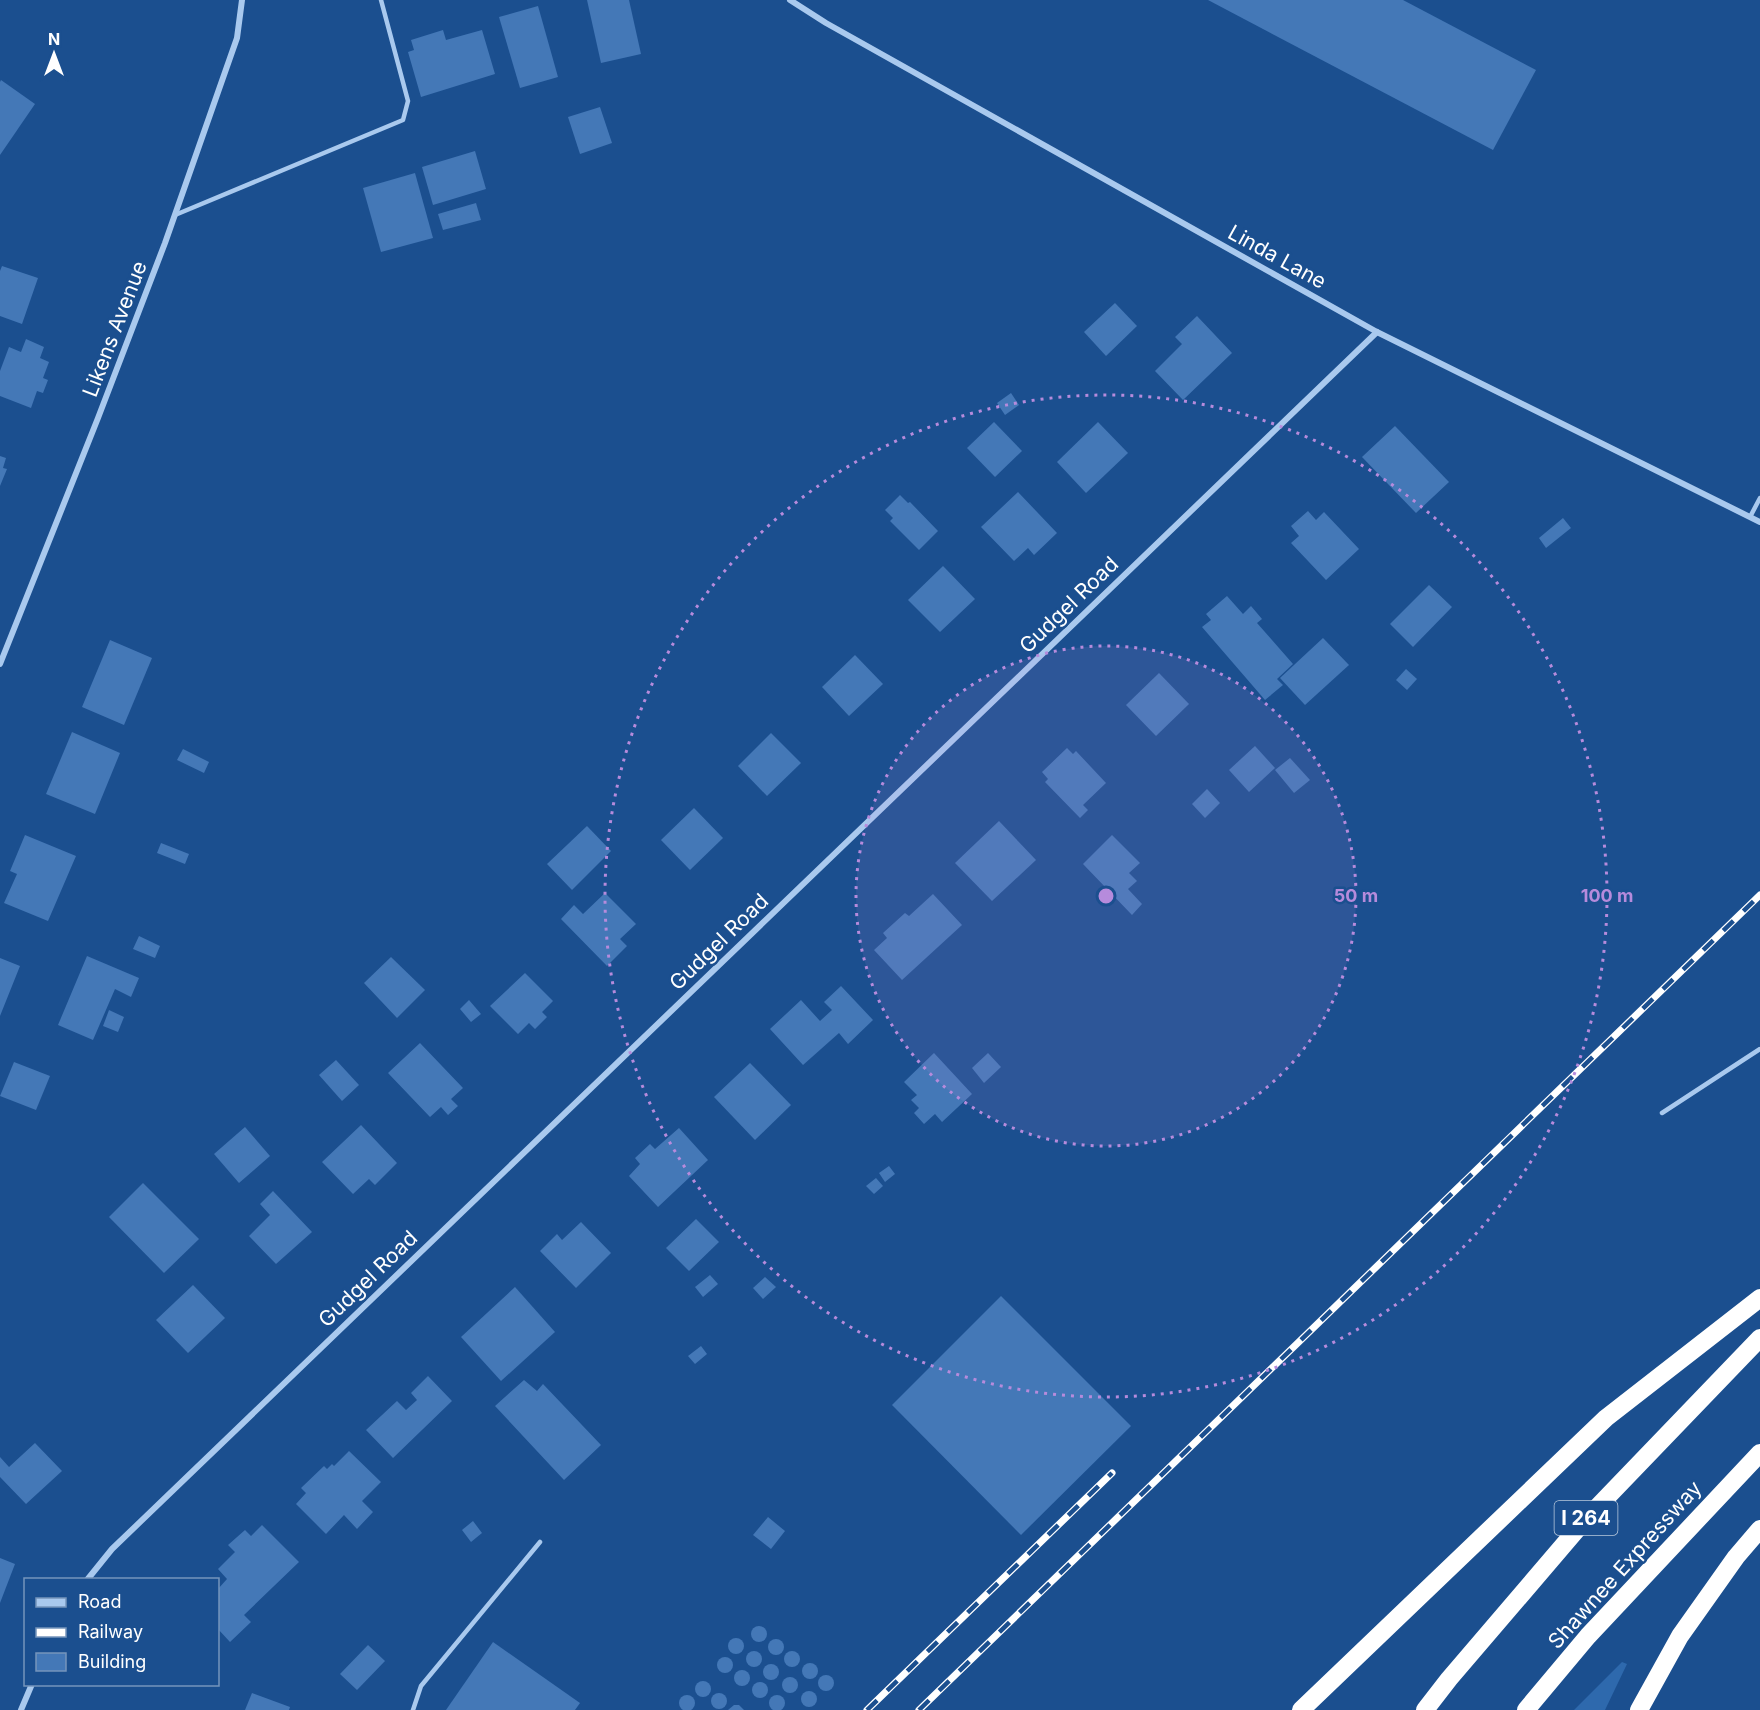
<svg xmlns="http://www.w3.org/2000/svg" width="1760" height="1710" viewBox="0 0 1760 1710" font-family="Inter,sans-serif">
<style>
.green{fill:#2e69ad}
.building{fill:#4478b7}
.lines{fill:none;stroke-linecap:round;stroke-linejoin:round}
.service{stroke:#a9c9ee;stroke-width:4.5}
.minor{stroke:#a9c9ee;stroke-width:6}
.motorway{stroke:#fff;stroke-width:18}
.rail-casing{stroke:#fff;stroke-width:7}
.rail{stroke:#1b4f8f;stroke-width:4.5;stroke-dasharray:14;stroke-linecap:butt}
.ring{fill:none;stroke:#b68bdc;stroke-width:3;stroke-dasharray:3 6}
.labels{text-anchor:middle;stroke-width:5;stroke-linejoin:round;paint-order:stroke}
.shield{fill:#1b4f8f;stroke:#bbcadd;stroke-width:1.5}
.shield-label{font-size:20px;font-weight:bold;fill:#fff}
.street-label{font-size:21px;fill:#fff;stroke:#1b4f8f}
.centre{fill:#b68bdc;stroke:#1b4f8f;stroke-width:3}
.ring-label{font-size:18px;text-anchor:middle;font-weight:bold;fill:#b68bdc;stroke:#1b4f8f;stroke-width:5;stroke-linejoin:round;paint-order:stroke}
</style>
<rect width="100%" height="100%" fill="#1b4f8f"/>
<path class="green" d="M1622,1662l5,2 -22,46h-31z"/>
<g class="building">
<path d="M587,0h42l12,54 -40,9z"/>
<path d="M1208,0h195l133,70 -43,80z"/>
<path d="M538,6l20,71 -38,11 -21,-71z"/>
<path d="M443,30l3,10 36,-10 13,44 -74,23 -13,-45 6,-2 -3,-10z"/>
<path d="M1,80l34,24 -35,51v-73z"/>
<path d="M600,107l12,36 -32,11 -12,-37z"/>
<path d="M475,151l11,38 -53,16 -11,-38z"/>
<path d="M415,173l18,65 -52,14 -18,-64z"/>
<path d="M476,203l5,17 -38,10 -5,-16z"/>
<path d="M2,266l36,12 -16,46 -22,-8v-45z"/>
<path d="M1115,303l22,23 -31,30 -22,-24z"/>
<path d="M1197,316l35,37 -49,47 -28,-29 27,-27 -7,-7z"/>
<path d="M26,339l18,8 -4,11 9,4 -6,16 5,2 -5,13 -6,-2 -6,17 -31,-12v-25l9,-24 12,5z"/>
<path d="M1011,393l8,12 -14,10 -8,-12z"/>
<path d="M994,422l28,29 -27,26 -28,-29z"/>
<path d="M1098,422l30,31 -42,40 -29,-31z"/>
<path d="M1395,426l54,56 -33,31 -54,-56z"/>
<path d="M0,456l6,2 -3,10 4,1 -7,17z"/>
<path d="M1018,492l39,41 -23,22 -6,-7 -14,13 -33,-34z"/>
<path d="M900,495l8,8 2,-1 28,29 -19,19 -29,-29 3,-3 -8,-8z"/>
<path d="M1308,511l8,9 8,-8 35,37 -33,31 -35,-37 8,-7 -8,-10z"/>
<path d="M1563,518l8,10 -25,20 -7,-10z"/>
<path d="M943,566l32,33 -35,33 -32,-32z"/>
<path d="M1429,585l23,22 -39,40 -23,-23z"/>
<path d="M1227,596l16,18 8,-8 11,13 -5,4 36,41 -16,15 6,6 -18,15 -63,-73 9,-7 -5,-6z"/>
<path d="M1323,638l26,27 -44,40 -25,-27z"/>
<path d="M110,640l42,18 -28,67 -42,-18z"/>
<path d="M855,655l28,29 -34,32 -27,-29z"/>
<path d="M1406,669l11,10 -10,11 -11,-10z"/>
<path d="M1159,673l30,31 -33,32 -30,-31z"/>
<path d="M72,732l48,21 -25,61 -49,-20z"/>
<path d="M771,733l30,30 -34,33 -29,-30z"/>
<path d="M1255,746l20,22 -26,24 -20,-22z"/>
<path d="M1067,748l6,6 3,-3 30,32 -23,22 5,5 -8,8 -35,-36 3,-3 -6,-7z"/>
<path d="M183,749l26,13 -5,11 -27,-13z"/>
<path d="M1290,758l20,22 -16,13 -19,-23z"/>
<path d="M1207,789l13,14 -15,15 -13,-14z"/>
<path d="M694,808l29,30 -33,32 -29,-30z"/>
<path d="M999,821l37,39 -44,41 -37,-38z"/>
<path d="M587,826l24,25 -39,39 -25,-26z"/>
<path d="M25,835l51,21 -28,65 -44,-18 13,-29 -7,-3z"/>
<path d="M1112,835l28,28 -11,10 8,8 -9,8 14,15 -10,11 -49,-51z"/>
<path d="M161,843l28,11 -4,10 -28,-11z"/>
<path d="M605,893l31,31 -16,15 7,7 -20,20 -46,-47 13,-14 9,9z"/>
<path d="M933,894l29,31 -60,55 -28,-30 13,-12 -4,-5 22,-20 4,3z"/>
<path d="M139,936l21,10 -5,12 -22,-9z"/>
<path d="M87,956l52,22 -8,19 -16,-8 -22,51 -35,-15z"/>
<path d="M391,957l34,33 -28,28 -33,-35z"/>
<path d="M0,958l20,8 -20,50z"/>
<path d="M525,973l28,28 -11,11 5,5 -12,12 -6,-6 -11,11 -28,-28z"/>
<path d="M841,986l32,34 -25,24 -9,-11 -36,32 -33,-36 31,-29 19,21 12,-11 -8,-8z"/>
<path d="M469,1000l12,14 -10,8 -11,-13z"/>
<path d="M109,1010l15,7 -6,15 -15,-6z"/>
<path d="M420,1043l43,45 -12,11 7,7 -10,9 -7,-8 -11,10 -42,-44z"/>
<path d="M934,1053l38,41 -30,28 -7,-8 -11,10 -10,-11 5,-5 -8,-8 6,-5 -13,-13z"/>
<path d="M988,1053l13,14 -17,16 -12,-15z"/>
<path d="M336,1060l23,25 -17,16 -23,-26z"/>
<path d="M14,1062l36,14 -14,34 -36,-14z"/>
<path d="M750,1063l41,42 -36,35 -41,-43z"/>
<path d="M361,1125l36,38 -22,22 -6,-6 -16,15 -31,-32z"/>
<path d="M245,1127l25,29 -31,27 -25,-29z"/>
<path d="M679,1128l29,32 -50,47 -29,-31 11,-12 -5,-6 15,-14 5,5z"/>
<path d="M889,1166l6,8 -10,8 -6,-9z"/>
<path d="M876,1178l7,8 -9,8 -8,-8z"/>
<path d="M143,1183l56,56 -35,34 -55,-56z"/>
<path d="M273,1191l39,41 -36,32 -27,-28 21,-21 -10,-11z"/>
<path d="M696,1219l23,23 -30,29 -23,-23z"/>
<path d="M581,1222l30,31 -35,35 -36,-37 17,-17 5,6z"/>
<path d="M710,1275l8,9 -15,13 -8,-10z"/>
<path d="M765,1277l11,10 -13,12 -10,-11z"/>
<path d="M193,1285l32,33 -37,35 -32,-33z"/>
<path d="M515,1287l40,45 -54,49 -40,-44z"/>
<path d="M1001,1296l130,130 -110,109 -129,-130z"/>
<path d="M701,1346l6,8 -12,10 -7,-8z"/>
<path d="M428,1376l24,25 -59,57 -27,-28 31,-29 9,9 11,-10 -6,-7z"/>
<path d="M524,1380l13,11 6,-7 58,61 -37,35 -69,-74z"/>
<path d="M35,1443l27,28 -36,33 -26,-27v-20l9,10z"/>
<path d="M349,1451l32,31 -19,19 11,11 -16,17 -13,-14 -18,19 -30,-30 10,-11 -5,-5 23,-22 3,3 5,-5 2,2z"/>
<path d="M768,1517l17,14 -14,18 -18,-14z"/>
<path d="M473,1521l9,12 -11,9 -9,-12z"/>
<path d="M262,1525l37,37 -55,53 7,7 -21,20 -12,-13v-40l9,-10 -9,-10 17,-17 -7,-7 17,-15 6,6z"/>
<path d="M0,1558l15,6 -15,39z"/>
<circle cx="759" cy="1634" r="8"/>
<circle cx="736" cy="1646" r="8"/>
<circle cx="776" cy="1647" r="8"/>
<path d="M493,1642l87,61 -5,7h-129z"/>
<path d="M368,1645l17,16 -28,29 -17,-16z"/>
<circle cx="754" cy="1659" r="8"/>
<circle cx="792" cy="1659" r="8"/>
<circle cx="725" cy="1665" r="8"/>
<circle cx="810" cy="1671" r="8"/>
<circle cx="771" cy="1672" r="8"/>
<circle cx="742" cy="1678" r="8"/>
<circle cx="826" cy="1683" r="8"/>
<circle cx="790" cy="1685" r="8"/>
<circle cx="703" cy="1689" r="8"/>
<circle cx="760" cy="1690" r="8"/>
<circle cx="809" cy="1699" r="8"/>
<circle cx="719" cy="1701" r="8"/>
<path d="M252,1693l38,14 -1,3h-44z"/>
<circle cx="777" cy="1703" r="8"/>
<circle cx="687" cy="1703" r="8"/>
<path d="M734,1705h5l5,5h-16z"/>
</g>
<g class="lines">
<g class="service">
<path d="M175,215l228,-95 5,-19 -27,-101"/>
<path d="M1750,517l10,-19"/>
<path d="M1662,1113l98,-64"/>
<path d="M413,1710l8,-24 119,-144"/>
</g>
<g class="minor">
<path d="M790,0l36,23 551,309 383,190"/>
<path d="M0,664l98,-246 67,-175 72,-205 5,-38"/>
<path d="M87,1580l25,-31 1265,-1217"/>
<path d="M21,1710l11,-26"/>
</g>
<g class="motorway">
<path d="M1301,1710l305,-292 154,-120"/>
<path d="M1425,1710l24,-31 136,-159 175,-182"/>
<path d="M1526,1710l62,-74 172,-183"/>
<path d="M1639,1710l41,-74 56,-79 24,-28"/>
</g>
<g class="rail-casing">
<g id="rail">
<path d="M867,1710l245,-237"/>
<path d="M919,1710l841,-815"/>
</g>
</g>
<use href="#rail" class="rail"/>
</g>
<circle cx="1106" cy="896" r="250" fill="#b68bdc" fill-opacity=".12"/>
<g class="ring">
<circle cx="1106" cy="896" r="250"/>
<circle cx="1106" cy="896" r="501"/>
</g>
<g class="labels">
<rect class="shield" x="1554.5" y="1501" width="63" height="34" rx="4.5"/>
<g class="shield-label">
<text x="1586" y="1525">I 264</text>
</g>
<g class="street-label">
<text transform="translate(1277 257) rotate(29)" y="7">Linda Lane</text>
<text transform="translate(115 329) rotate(-69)" y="7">Likens Avenue</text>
<text transform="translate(1069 605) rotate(-44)" y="7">Gudgel Road</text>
<text transform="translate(719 942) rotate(-44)" y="7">Gudgel Road</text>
<text transform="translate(368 1279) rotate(-44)" y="7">Gudgel Road</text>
<text transform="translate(1625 1565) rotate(-48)" y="7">Shawnee Expressway</text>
</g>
</g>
<circle cx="1106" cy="896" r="9" class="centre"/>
<g class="ring-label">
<text x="1356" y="902">50 m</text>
<text x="1607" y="902">100 m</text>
</g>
<rect x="24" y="1578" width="195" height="108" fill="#1b4f8f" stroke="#7695bc" stroke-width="1.5"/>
<rect x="36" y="1598" width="30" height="9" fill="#a9c9ee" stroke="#7695bc" stroke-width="1.5"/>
<text x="78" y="1608" font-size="18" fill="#ffffff">Road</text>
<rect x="36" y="1628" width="30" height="9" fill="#ffffff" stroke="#7695bc" stroke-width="1.5"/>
<text x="78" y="1638" font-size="18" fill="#ffffff">Railway</text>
<rect x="36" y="1653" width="30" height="18" fill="#4478b7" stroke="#7695bc" stroke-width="1.5"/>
<text x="78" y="1668" font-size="18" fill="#ffffff">Building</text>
<g transform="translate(54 54)" stroke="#1b4f8f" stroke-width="4.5" paint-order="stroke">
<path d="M0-4.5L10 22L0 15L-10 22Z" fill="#ffffff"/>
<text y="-9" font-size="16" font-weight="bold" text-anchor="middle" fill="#ffffff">N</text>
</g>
</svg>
